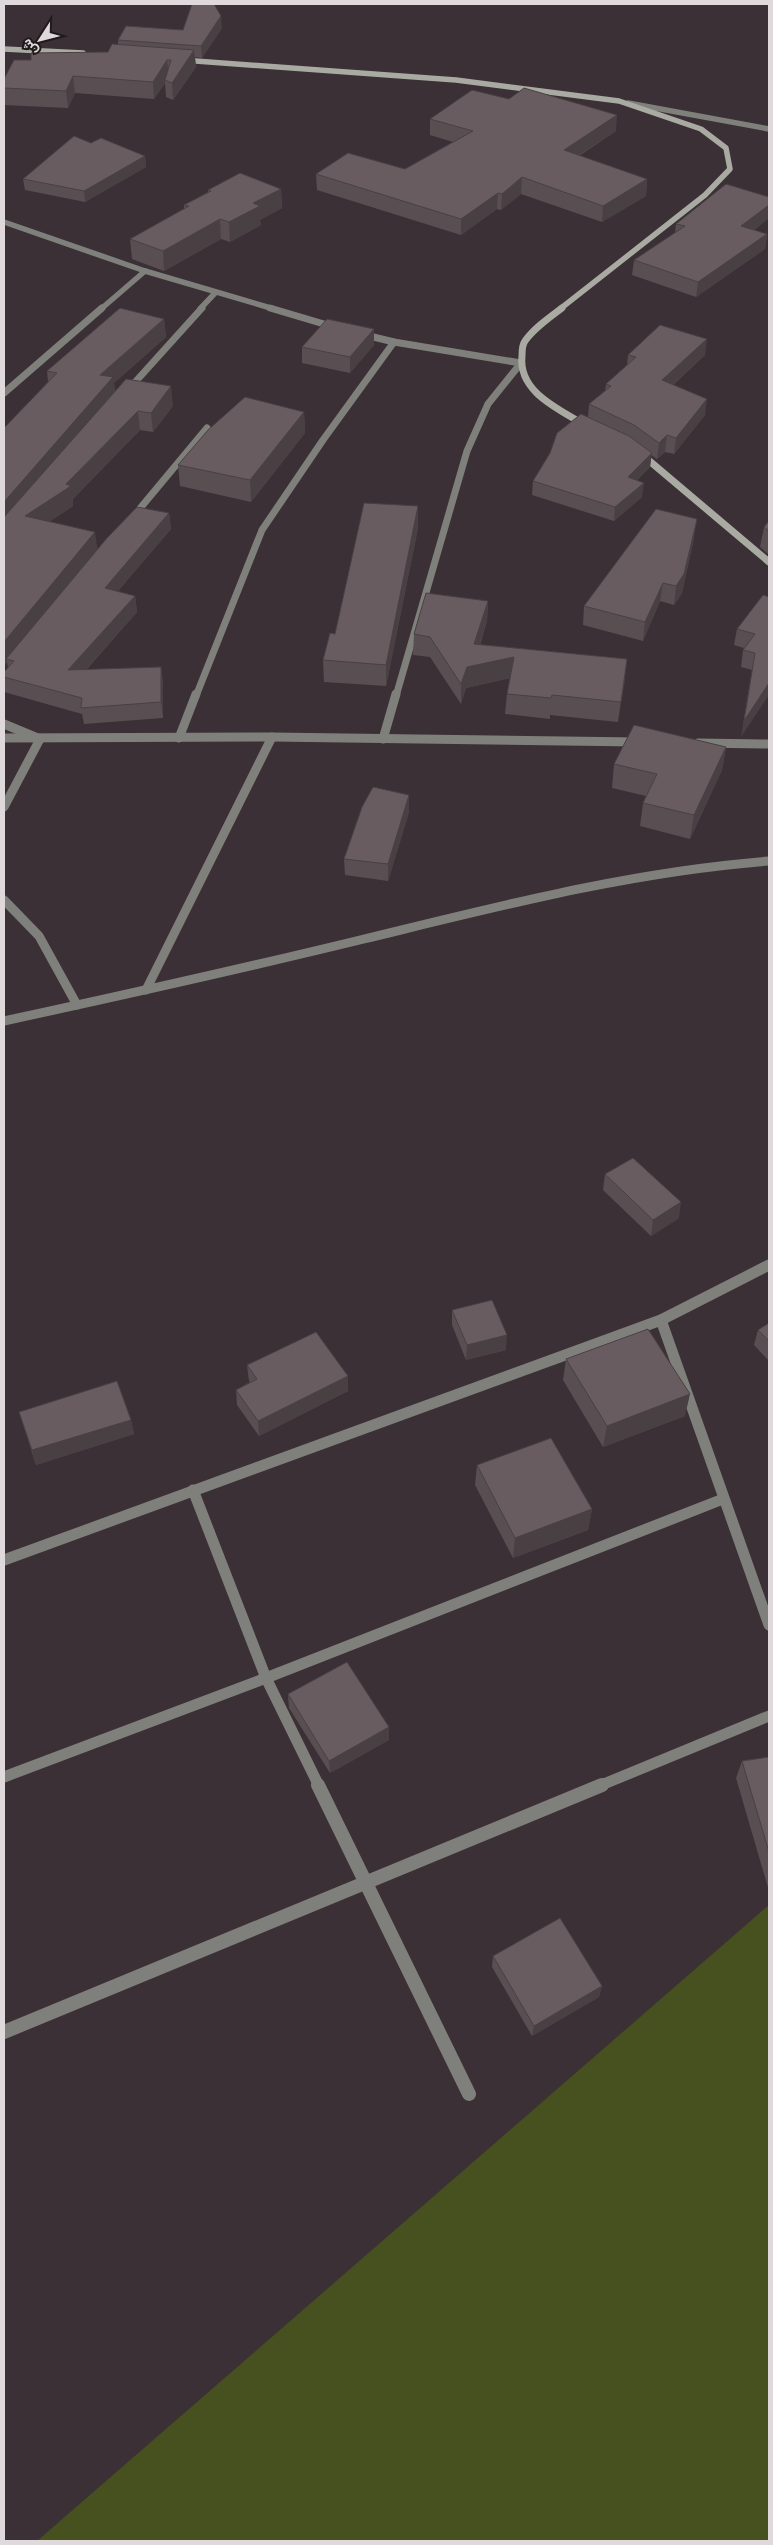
<svg xmlns="http://www.w3.org/2000/svg" width="773" height="2545" viewBox="0 0 773 2545" font-family="'Fira Sans',Vazirmatn,sans-serif">
<style>
.green{fill:#47501f}
.lines{fill:none;stroke-linecap:round;stroke-linejoin:round}
.minor-far4{stroke:#7f807b;stroke-width:5.5}
.minor-far3{stroke:#7f807b;stroke-width:7}
.minor-far2{stroke:#7f807b;stroke-width:9}
.minor-far1{stroke:#7f807b;stroke-width:11}
.minor{stroke:#7f807b;stroke-width:14}
.tertiary{stroke:#7f807b;stroke-width:9}
.secondary-far1{stroke:#a9aba2;stroke-width:5.5}
.secondary{stroke:#a9aba2;stroke-width:7}
.wall{fill:#594f53}
.shaded-wall{fill:#494044}
.building{fill:#685c61;stroke:#494044}
</style>
<rect width="100%" height="100%" fill="#3b3035"/>
<path class="green" d="M769,1905v636h-732z"/>
<g class="lines">
<g class="minor-far4">
<path d="M628,103l141,26"/>
<path d="M4,222l141,49 129,38"/>
<path d="M101,309l44,-38"/>
<path d="M200,309l15,-16"/>
</g>
<g class="minor-far3">
<path d="M270,308l64,19"/>
<path d="M361,334l33,8 127,21 -33,41 -21,47 -71,245"/>
<path d="M128,390l74,-82"/>
<path d="M4,393l98,-85"/>
<path d="M132,518l75,-90"/>
<path d="M196,696l66,-166 61,-90 71,-98"/>
</g>
<g class="minor-far2">
<path d="M4,724l36,15 -36,68"/>
<path d="M4,738l268,-1 366,5"/>
<path d="M179,738l17,-44"/>
<path d="M383,739l13,-45"/>
<path d="M698,743l71,1"/>
<path d="M4,900l35,36 38,69"/>
<path d="M146,990l126,-253"/>
</g>
<g class="minor-far1">
<path d="M661,1320l108,305"/>
<path d="M193,1490l73,188 53,108"/>
<path d="M4,1560l657,-240 108,-55"/>
<path d="M4,1777l262,-99 457,-179"/>
<path d="M599,1786l170,-70"/>
</g>
<g class="minor">
<path d="M318,1785l151,309"/>
<path d="M4,2032l598,-247"/>
</g>
<path class="tertiary" d="M4,1021c120,-26 241,-53 360,-82 136,-33 265,-67 405,-78"/>
<g class="secondary-far1">
<path d="M4,49l79,4"/>
<path d="M182,60l274,20 163,21 82,28 25,19 4,21 -25,26 -145,114"/>
</g>
<g class="secondary">
<path d="M562,308c-13,10 -28,20 -37,33 -3,4 -3,10 -3,15 -4,36 37,53 63,69"/>
<path d="M640,453l129,109"/>
</g>
</g>
<g class="wall">
<path d="M222,28l-20,30 -7,-1 1,10 -23,33 -7,-3 -1,-14 -11,16 -79,-6 -7,15 -64,-3v-26l27,-19 77,-8 10,-7v-5l65,-10z"/>
<path d="M430,119l186,12 -37,25 68,23 -1,17 -44,26 -81,-28 -20,16 -4,-1 -36,26 -144,-45 -1,-16 89,-5 48,-27 -23,-7z"/>
<path d="M91,143l54,13 1,11 -61,35 -60,-12 -2,-11z"/>
<path d="M281,189l1,19 -22,12 1,5 -31,17 -9,-3 -57,32 -32,-12 -2,-20 54,-30v-4l24,-13v-2z"/>
<path d="M769,197v21l-15,12 13,4 -2,15 -69,48 -64,-22 2,-15 41,-27 1,-9z"/>
<path d="M164,319l2,18 -52,46 1,9 58,14 -20,26 -13,-2 -67,69v7l-24,16 48,28 72,-37 2,16 -53,62 17,5 2,16 -51,58 75,-3 2,16v35l-79,6 -2,-10 -78,-22v-20l4,-4 -1,-6 -3,4v-238l44,-46 -1,-11z"/>
<path d="M374,345l-24,28 -48,-10v-16z"/>
<path d="M628,355h77l-32,30 32,30 -31,39 -9,-2 -8,7 -6,-4 -1,12 -13,13 5,17 -28,24 -82,-26 1,-14 55,-64 1,-13 16,-13 1,-7 21,-19z"/>
<path d="M304,412l1,21 -54,69 -71,-16 -2,-21z"/>
<path d="M769,521v34l-9,-8 4,-20z"/>
<path d="M418,528l-32,158 -62,-4 -1,-22 12,-26z"/>
<path d="M694,538l-12,55 -8,12 -14,-4 -17,40 -60,-16 1,-19z"/>
<path d="M769,597l-28,140 11,-67 -11,-3 2,-17 1,-2 -10,-3 3,-16z"/>
<path d="M488,601l-1,20 -7,24 147,14 -9,63 -68,-7v4l-45,-5 2,-20 3,-16 -44,10 -5,16 -31,-47 -17,-2 1,-21z"/>
<path d="M726,747l-4,23 -32,69 -50,-13 3,-23 3,-7 -34,-8 2,-24z"/>
<path d="M409,795v17l-21,69 -43,-6 -1,-16z"/>
<path d="M605,1174l74,44 -28,18 -48,-46z"/>
<path d="M452,1310l54,40 -40,10 -14,-35z"/>
<path d="M769,1323v38l-15,-16 4,-15z"/>
<path d="M566,1359l119,57 -82,31 -40,-67z"/>
<path d="M247,1365l101,11v15l-89,45 -22,-31 -1,-15 14,-8 -1,-1z"/>
<path d="M19,1412l112,8 3,14 -98,31z"/>
<path d="M477,1465l115,44 -4,21 -75,28 -38,-73z"/>
<path d="M288,1694l101,33v13l-59,33 -41,-65z"/>
<path d="M769,1757v134l-33,-113 6,-17z"/>
<path d="M493,1956l109,30 -3,11 -67,39 -40,-69z"/>
</g>
<g class="shaded-wall">
<path d="M221,16l1,12 -20,30 -1,-12z"/>
<path d="M194,50l2,17 -23,33 -1,-17z"/>
<path d="M167,60l2,17 -4,3v3l-11,16 -1,-17z"/>
<path d="M73,76l2,17 -7,15 -2,-17z"/>
<path d="M617,115l-1,16 -54,35 2,-16z"/>
<path d="M145,156l1,11 -61,35 -1,-11z"/>
<path d="M522,177l-1,17 -20,16 1,-16z"/>
<path d="M647,179l-1,17 -44,26 1,-16z"/>
<path d="M281,189l1,19 -22,12 1,5 -31,17 -1,-20 24,-19z"/>
<path d="M498,193l-1,16 -36,26v-16z"/>
<path d="M769,205v13l-30,23 2,-15z"/>
<path d="M220,219l1,20 -57,32 -1,-20z"/>
<path d="M767,234l-2,15 -69,48 2,-15z"/>
<path d="M164,319l2,18 -52,46 1,13 -111,129v-23l96,-127z"/>
<path d="M374,329v16l-24,28v-16z"/>
<path d="M707,339l-2,16 -45,41 2,-16z"/>
<path d="M171,386l2,20 -20,26 -2,-19z"/>
<path d="M707,399l-2,16 -31,39 2,-16z"/>
<path d="M138,411l2,19 -67,69v7l-45,30 -3,-20 41,-32z"/>
<path d="M304,412l1,21 -54,69 -1,-22z"/>
<path d="M667,435l-2,17 -8,7 2,-16z"/>
<path d="M652,453l-2,14 -23,24 1,-14z"/>
<path d="M644,483l-2,14 -28,24 1,-14z"/>
<path d="M418,506v22l-32,158v-21z"/>
<path d="M169,513l2,16 -64,75 -2,-16z"/>
<path d="M697,519l-3,19 -12,55 -8,12 2,-19z"/>
<path d="M95,532l3,20 -92,107 1,3 -3,4v-24z"/>
<path d="M663,583l-3,18 -17,40 2,-19z"/>
<path d="M135,596l2,16 -66,74 -3,-16z"/>
<path d="M488,601l-1,20 -14,43 1,-20z"/>
<path d="M514,657l-1,20 -47,11 -5,16v-20l6,-17z"/>
<path d="M627,659l-2,21 -7,42 3,-20z"/>
<path d="M161,667l2,16v35l-2,-16z"/>
<path d="M769,683v12l-28,42 3,-16z"/>
<path d="M726,747l-4,23 -32,69 4,-24z"/>
<path d="M409,795v17l-21,69v-17z"/>
<path d="M681,1202l-2,16 -28,18 2,-16z"/>
<path d="M507,1335l-1,15 -40,10 1,-15z"/>
<path d="M348,1376v15l-89,45 -1,-15z"/>
<path d="M690,1394l-5,22 -82,31 4,-21z"/>
<path d="M131,1420l3,14 -98,31 -4,-15z"/>
<path d="M592,1509l-4,21 -75,28 2,-20z"/>
<path d="M389,1727v13l-59,33 -1,-12z"/>
<path d="M602,1986l-3,11 -67,39 2,-10z"/>
</g>
<g class="building">
<path d="M192,4h22l7,12 -20,30 -83,-6 8,-14 57,4z"/>
<path d="M112,44l82,6 -22,33 -7,-3 6,-20h-4l-14,22 -80,-6 -7,15 -62,-3v-9l10,-19h17v-7l77,-1z"/>
<path d="M524,88l93,27 -53,35 83,29 -44,27 -81,-29 -20,17 -4,-1 -37,26 -145,-45 32,-21 57,16 68,-38 -43,-12 42,-29 37,9z"/>
<path d="M74,136l17,7 10,-5 44,18 -61,35 -61,-12z"/>
<path d="M240,173l41,16 -28,14 7,3 -31,16 -9,-3 -57,32 -33,-12 59,-33 -5,-1 27,-14 -3,-1z"/>
<path d="M726,184l43,13v8l-28,21 26,8 -69,48 -64,-22 51,-34 -9,-2z"/>
<path d="M120,308l44,11 -64,56 13,2 -109,125v-74l53,-55 -10,-2z"/>
<path d="M327,319l47,10 -24,28 -48,-10z"/>
<path d="M660,325l47,14 -45,41 45,19 -31,39 -9,-3 -8,8 -25,-18 -45,-21 22,-18 -5,-2 30,-27 -8,-2z"/>
<path d="M126,379l45,7 -20,27 -13,-2 -72,73 5,2 -46,30 70,16 -91,110v-126h1z"/>
<path d="M245,397l59,15 -54,68 -72,-15 30,-35z"/>
<path d="M581,414l48,22 23,17 -24,24 16,6 -29,24 -82,-26 17,-28 7,-20z"/>
<path d="M364,503l54,3 -32,159 -63,-5 7,-27 5,1z"/>
<path d="M137,507l32,6 -64,75 30,8 -67,74 93,-3v35l-80,6 1,-10 -78,-21v-5l10,-11 -8,-2 101,-121z"/>
<path d="M656,509l41,10 -13,55 -8,12 -13,-3 -18,39 -61,-16z"/>
<path d="M769,521v10l-5,-4z"/>
<path d="M426,593l62,8 -14,43 153,15 -6,43 -69,-7 -1,3 -44,-4 7,-37 -47,10 -6,17 -31,-47 -16,-3z"/>
<path d="M763,595l6,2v86l-25,38 11,-68 -12,-3 12,-16 -18,-5z"/>
<path d="M634,725l92,22 -32,68 -51,-12 14,-29 -43,-10z"/>
<path d="M373,787l36,8 -21,69 -44,-5 18,-52z"/>
<path d="M633,1158l48,44 -28,18 -48,-46z"/>
<path d="M492,1300l15,35 -40,10 -15,-35z"/>
<path d="M769,1323v18l-11,-11z"/>
<path d="M648,1329l42,65 -83,32 -41,-67z"/>
<path d="M316,1332l32,44 -90,45 -22,-31 21,-11 -10,-14z"/>
<path d="M117,1381l14,39 -99,30 -13,-38z"/>
<path d="M551,1438l41,71 -77,29 -38,-73z"/>
<path d="M347,1662l42,65 -60,34 -41,-67z"/>
<path d="M769,1757v95l-27,-91z"/>
<path d="M560,1918l42,68 -68,40 -41,-70z"/>
</g>
<rect width="773" height="2545" fill="none" stroke="#e0d9db" stroke-width="10"/>
<g transform="translate(40 40) rotate(234)" stroke="#1f1a1c" stroke-width="4" paint-order="stroke">
<path d="M0-4L9 19L0 12L-9 19Z" fill="#e0d9db"/>
<text y="-8" font-size="14" font-weight="bold" text-anchor="middle" fill="#e0d9db">ش</text>
</g>
</svg>
